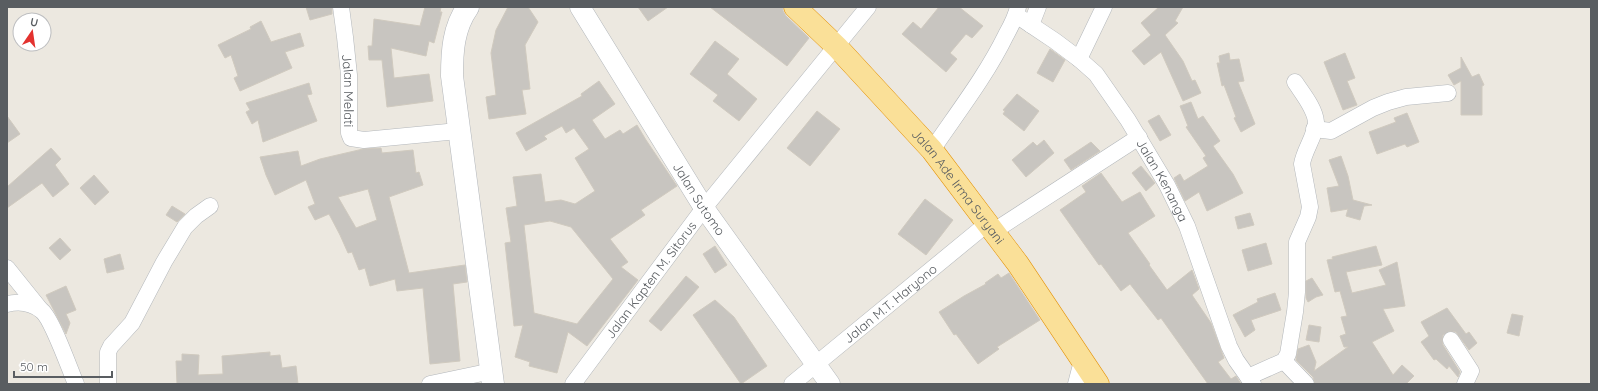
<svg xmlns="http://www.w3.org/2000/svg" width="1598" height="391" viewBox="0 0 1598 391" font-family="Quicksand,sans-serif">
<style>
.building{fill:#c8c5c0;stroke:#d0cabf;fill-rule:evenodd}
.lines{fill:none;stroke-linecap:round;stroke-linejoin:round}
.minor-casing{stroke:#b3b7bb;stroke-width:17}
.tertiary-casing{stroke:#b3b7bb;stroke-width:21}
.secondary-casing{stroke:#b2b6bb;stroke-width:23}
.trunk-casing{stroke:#e49207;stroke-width:23}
.minor{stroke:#fff;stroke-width:16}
.tertiary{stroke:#fff;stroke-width:20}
.secondary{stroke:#fff;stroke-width:22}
.trunk{stroke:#fae098;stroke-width:22}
.labels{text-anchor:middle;stroke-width:4;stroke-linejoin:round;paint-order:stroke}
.street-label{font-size:13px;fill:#595d61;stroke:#fff}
</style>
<rect width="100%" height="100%" fill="#ece8e0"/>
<g class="building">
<path d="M306,7h26v7l-22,6z"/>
<path d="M425,7h16l-1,5h2l-8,31 -5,-2 -3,15 -35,-8 3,30 35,-4 4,27 -46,6 -5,-47h-13l-1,-14h4l2,-27 46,7z"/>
<path d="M508,7h20l10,15 -13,23 5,44 -8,1 4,24 -37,5 -3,-22 10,-2 -5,-42 5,-23z"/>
<path d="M638,7h30l-20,14z"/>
<path d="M710,7h73v4l3,5 23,22 -22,28z"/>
<path d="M939,7h20l24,19 -11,12 -6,-4 -16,19 7,6 -11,13 -44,-38 11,-12 8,7z"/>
<path d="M1159,7h24l-8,14 3,2 -13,12 18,26 9,20 3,-1 6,13 -18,8 -22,-49 -17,13 -12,-14 19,-16 -10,-12z"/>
<path d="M261,21l10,21 29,-9 4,13 -19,6 7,16 -52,23 -6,-13 4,-2 -7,-21 -6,3 -7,-13 33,-16 -1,-2z"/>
<path d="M715,41l24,18 -12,15 30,25 -18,22 -26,-20 5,-6 -28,-21z"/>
<path d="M1050,49l15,11 -12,22 -16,-9z"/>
<path d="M1229,53l1,7 9,-1 5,22 -6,1 17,42 -14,8 -7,-14 2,-1 -12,-32 -2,1 -5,-23h3l-1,-7z"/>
<path d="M1345,53l10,25 -8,3 10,24 -14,5 -19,-48z"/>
<path d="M1461,57l11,20 7,-3 5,11 -2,1v29h-21v-34l-7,4 -6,-10 13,-7z"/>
<path d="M599,81l16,23 -23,16 13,19 15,-9 3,4 14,-9 9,15 31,46 -36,24 4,5 -35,24 18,23 -7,5 17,13 -51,66 -19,-14 -11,41 -28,-7 1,-4 -15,-5 8,-32 -9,1 -9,-83 6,-1 -5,-34 11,-2 -4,-29 28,-3 4,28 16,-2 14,4 20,-13 -20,-33 14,-9 -15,-21 -8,5 -4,-7 -18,10 3,3 -21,12 -10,-18 66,-37 -1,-2zM550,221l21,6 42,52 -36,45 -43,-11 -10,-88z"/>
<path d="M309,83l3,11 -5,1 10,26 -54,21 -5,-22 -6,4 -6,-12 4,-2 -4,-7z"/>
<path d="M1017,94l22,17 -15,20 -21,-17 2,-3 -2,-1z"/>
<path d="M1191,102l7,17 5,-3 17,25 -7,5 20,28 10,19 -36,18 -8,-19 -14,9 -11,-23 6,-4 4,7 24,-15 -5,-8 3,-2 -20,-29 2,-1 -8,-20z"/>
<path d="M817,111l23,18 -30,37 -23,-18z"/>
<path d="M1407,113l12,29 -12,5 -2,-3 -28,10 -8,-22 27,-10 -2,-4z"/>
<path d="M1159,115l12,20 -11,6 -12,-20z"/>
<path d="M7,116l13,18 -13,9z"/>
<path d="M1044,140l10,13 -28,24 -14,-17 21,-18 4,4z"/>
<path d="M1091,142l9,9 -29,19 -7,-10z"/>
<path d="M51,148l10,11 -6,6 14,19 -16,13 -11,-14 -35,25v-21z"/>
<path d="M381,148l1,5 31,-3 3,23 3,-1 4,13 -34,12 20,76 56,-8 2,17 -14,2 7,77 -30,3 -7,-76 -26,3 -2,-12 -25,7 -5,-18 -6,2 -7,-18 -4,1 -8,-18 -11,-21 -14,6 -7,-13 7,-3 -9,-24 -31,15 -9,-20 -6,-18 38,-6 3,15 19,-7 43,-10zM368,189l9,31 -21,8 -18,-31z"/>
<path d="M1341,156l7,20 5,24 19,5 -8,1 -4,14 -14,-4 2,-7 -17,3 -4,-24 12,-2 -10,-26z"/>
<path d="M1141,166l14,17 -9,8 -14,-18z"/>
<path d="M1101,173l21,29 18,-10 15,24 -27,17 22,31 -1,1 18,25 25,-20 7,19 -7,6 19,28 13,35 -6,4 13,17 5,-3 5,8h-33l-47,-66 -3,2 -28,-36 -9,7 -20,-27 -2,1 -39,-55 26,-18 -4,-6z"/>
<path d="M94,175l15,17 -14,13 -15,-17z"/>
<path d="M925,199l28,21 -27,35 -28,-21z"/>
<path d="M172,206l13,8 -8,8 -11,-7z"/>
<path d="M1250,213l4,12 -16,4 -3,-12z"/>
<path d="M60,238l11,12 -11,10 -11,-12z"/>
<path d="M1266,243l6,21 -24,7 -6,-21z"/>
<path d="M715,246l12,19 -12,8 -12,-19z"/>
<path d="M1376,246l6,19 -36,7 6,21 34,-8 -7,-15 18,-8 8,44 -22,3 11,22 -22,11 21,33 9,-10 12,11 -8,8h-91l-2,-7 -17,-17 2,-11 11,-4 7,17 -2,9 34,-24h-4l-4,-11 6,-2 -5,-17 6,-1 -7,-25 -5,1 -8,-32 6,-1 -1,-2z"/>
<path d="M120,254l4,15 -17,4 -3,-14z"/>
<path d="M1009,273l31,47 -43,27 2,2 -21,15 -22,-30 -2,1 -15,-23 25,-16 22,-12 -1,-1 13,-9 3,4z"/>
<path d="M686,276l13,11 -38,44 -12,-10z"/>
<path d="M1312,278l11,17 -7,2 -8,5 -2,-4v-17z"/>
<path d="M66,286l10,24 -10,4 4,9 -4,11 -20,-39z"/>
<path d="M1275,293l6,17 -30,10 4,10 -10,7 -12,-22 25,-13 -1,-3z"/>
<path d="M715,300l19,17 33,49 -26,18 -48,-69z"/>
<path d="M1447,308l19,26 3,-2 8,11 -8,7 -13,-18 -6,-1 -7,4 -1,5 1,5 17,27 -2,5 -9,-11 -2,3 -11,-10 -2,1 -13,-18 8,-6 -8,-14z"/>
<path d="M1512,314l11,2 -4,20 -12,-3z"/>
<path d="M1309,325l12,2 -2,15 -13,-2z"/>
<path d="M270,352v4l10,-1 2,13 14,-2 2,18h-121l-1,-23h6v-7l17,1 -1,20 25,-1 -1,-18z"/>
</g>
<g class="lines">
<g class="minor-casing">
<g id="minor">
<path id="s1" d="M341,7l4,30 4,38v58l2,5 13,2 94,-9"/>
<path id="s2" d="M1016,15l39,26 24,18 17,15 32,46 39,65 20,41 42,120 7,14 17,24"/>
<path d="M1031,25l7,-18"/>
<path d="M1079,59l25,-52"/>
<path d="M1314,129l17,2 42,-23 15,-6 18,-5 42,-4"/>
<path d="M932,150c25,-37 54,-74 74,-115 5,-9 10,-18 12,-28"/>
<path d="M994,231l145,-94"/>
<path d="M7,268l33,41"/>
<path d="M7,304c12,-3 25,-1 35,7 10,8 28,59 34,73"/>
<path d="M1451,340l20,31 -6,13"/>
<path d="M1284,361l22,23"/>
<path d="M1248,377l36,-16 4,-7 7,-42 2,-20v-50l11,-25 2,-10 -8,-43c2,-14 14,-29 14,-42 -1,-14 -14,-29 -21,-40"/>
<path d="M108,384v-32l3,-6 21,-23 32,-61 21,-35 11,-11 14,-10"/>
<path d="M430,384l62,-13"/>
<path id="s3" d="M573,384l131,-176 164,-201"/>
<path id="s4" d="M792,384l196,-161"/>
<path d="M1076,384l6,-23"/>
</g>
</g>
<g class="tertiary-casing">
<g id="tertiary">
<path id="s5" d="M580,7l124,201 126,176"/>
</g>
</g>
<g class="secondary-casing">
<path id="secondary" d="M468,7c-15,21 -16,45 -16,69l41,308"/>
</g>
<g class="trunk-casing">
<g id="trunk">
<path id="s6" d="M795,7l42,40 95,103 86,114 80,120"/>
</g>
</g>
<use href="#minor" class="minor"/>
<use href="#tertiary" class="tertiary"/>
<use href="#secondary" class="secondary"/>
<use href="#trunk" class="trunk"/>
</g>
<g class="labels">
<g class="street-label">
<text dy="5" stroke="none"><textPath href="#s1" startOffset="84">Jalan Melati</textPath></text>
<text dy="5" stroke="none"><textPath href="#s2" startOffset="225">Jalan Kenanga</textPath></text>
<text dy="5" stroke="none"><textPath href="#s6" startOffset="243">Jalan Ade Irma Suryani</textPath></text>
<text dy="5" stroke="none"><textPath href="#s5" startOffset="226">Jalan Sutomo</textPath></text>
<text dy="5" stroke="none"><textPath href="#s3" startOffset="130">Jalan Kapten M. Sitorus</textPath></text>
<text dy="5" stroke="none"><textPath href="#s4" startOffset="127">Jalan M.T. Haryono</textPath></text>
</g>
</g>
<rect width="1598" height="391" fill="none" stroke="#595d61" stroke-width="16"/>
<g transform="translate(32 32) rotate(13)"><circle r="19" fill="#ffffff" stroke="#bdbec0"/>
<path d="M0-3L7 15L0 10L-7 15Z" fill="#e3322f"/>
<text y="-6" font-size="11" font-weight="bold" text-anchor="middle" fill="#595d61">U</text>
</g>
<path d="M14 371v6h98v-6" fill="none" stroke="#595d61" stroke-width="2"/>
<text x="20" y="371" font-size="12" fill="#595d61" stroke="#ffffff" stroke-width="3" paint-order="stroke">50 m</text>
</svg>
